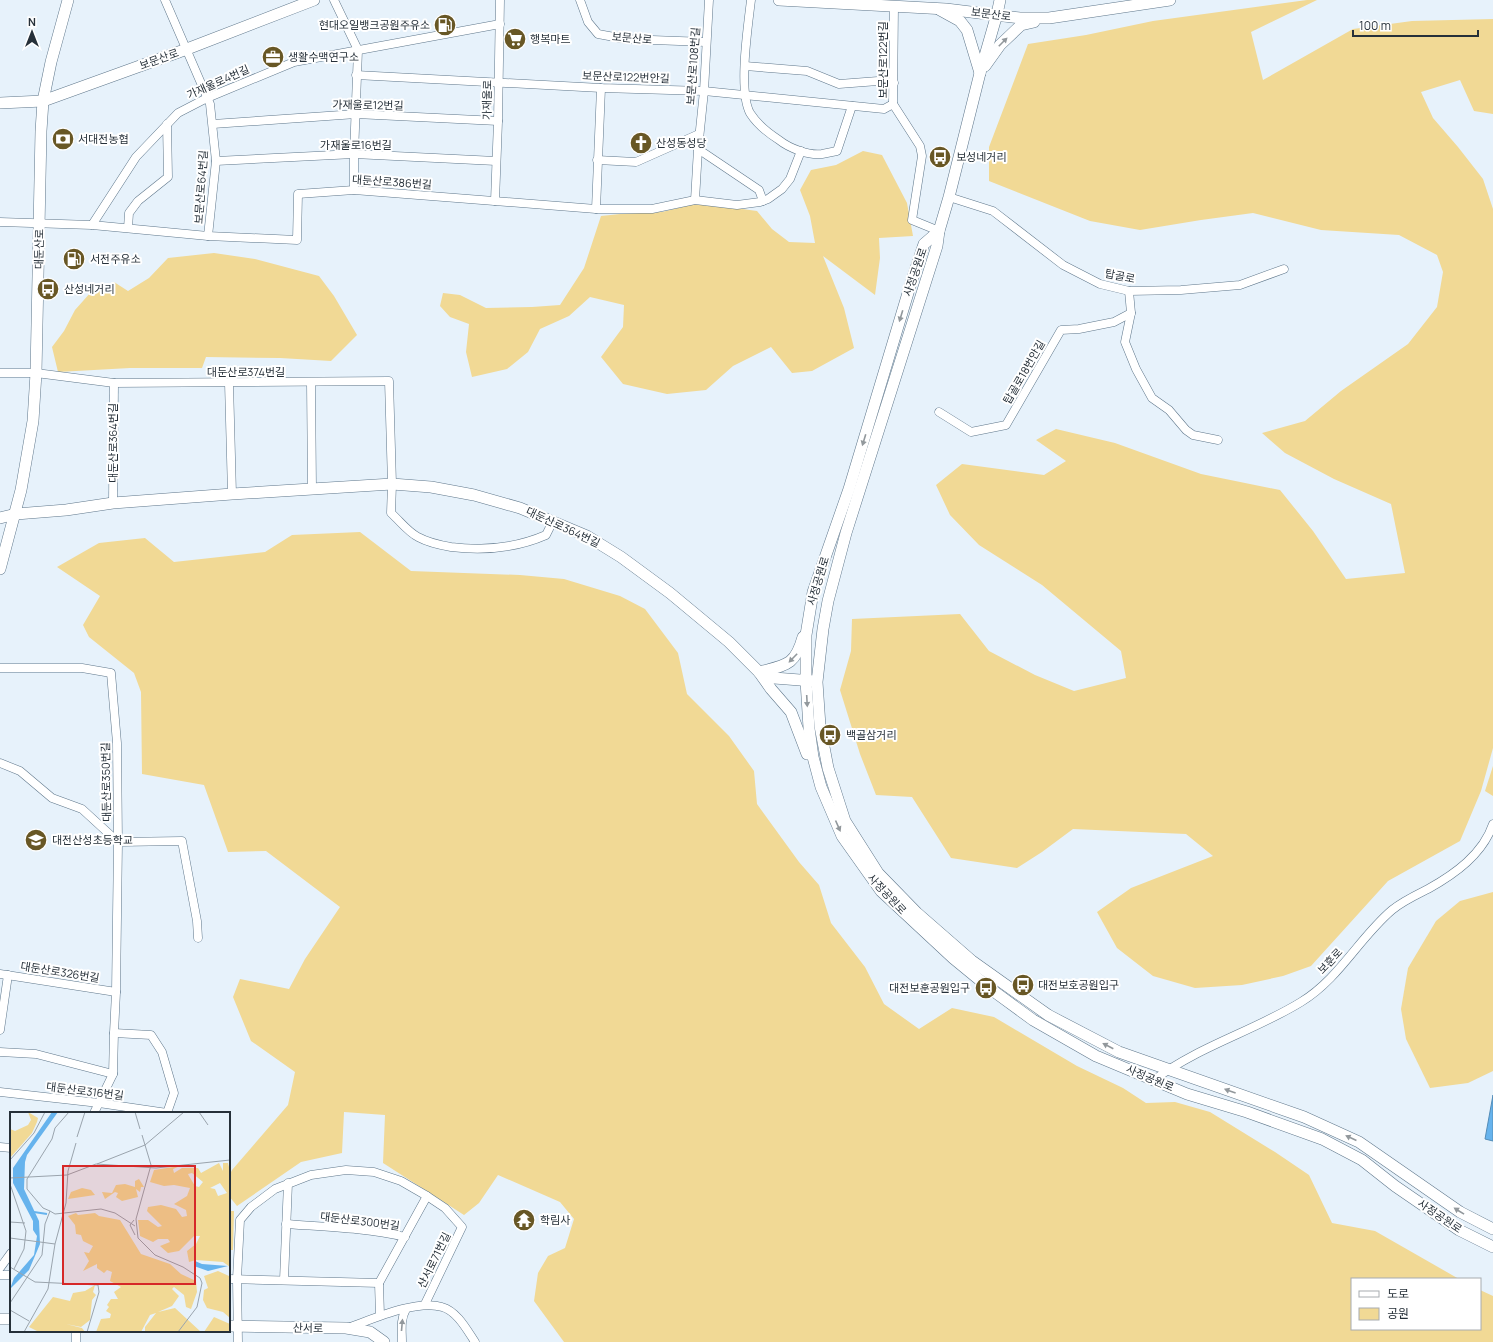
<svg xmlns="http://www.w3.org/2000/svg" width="1493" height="1342" viewBox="0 0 1493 1342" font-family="Manrope,'Noto Sans KR',sans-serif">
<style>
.green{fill:#f1d995}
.water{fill:#66b3ed;stroke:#538cb7}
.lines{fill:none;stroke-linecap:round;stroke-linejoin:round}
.street-casing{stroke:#5f778b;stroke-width:9}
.secondary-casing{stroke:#5f778b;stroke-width:12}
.street{stroke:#fff;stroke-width:8}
.secondary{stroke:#fff;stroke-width:11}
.oneway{fill:#92989c}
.labels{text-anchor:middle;stroke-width:4;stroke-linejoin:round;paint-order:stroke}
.street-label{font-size:11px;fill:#263039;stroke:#fff}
.poi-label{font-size:11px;fill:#263039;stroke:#fff;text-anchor:start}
.inset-river{fill:none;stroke:#66b3ed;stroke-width:2}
.inset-road{fill:none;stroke:#9aa4ad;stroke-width:1}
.view{fill:#d62828;fill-opacity:0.15;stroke:#d62828;stroke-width:2}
.inset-edge{fill:none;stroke:#263039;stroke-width:2}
</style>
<rect width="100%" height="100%" fill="#e7f2fb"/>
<g class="green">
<path d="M1307,0h10l-66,32 12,48 90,-51 59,-8 81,-2v95l-19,-3 -14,-31 -39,12 12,26 25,29 25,32 10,30v539l-12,43 -21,50 -72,40 -77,85 -28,10 -41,9 -47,3 -42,-12 -36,-28 -20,-36 34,-24 82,-32 -27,-22 -113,-5 -31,23 -25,16 -66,-10 -39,-61 -36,-2 -16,-41 -20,-64 11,-39 1,-32 108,-5 29,37 46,24 39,16 52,-13 -5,-27 -79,-66 -63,-40 -29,-30 -14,-30 26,-21 82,11 22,-14 -30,-21 20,-11 59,14 86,31 79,16 33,41 33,48 59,-6 -14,-69 -57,-25 -49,-26 -23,-20 43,-12 36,-30 67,-47 29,-37 6,-35 -6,-17 -38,-20 -78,-5 -68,-17 -52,7 -61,10 -50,-9 -101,-40v-34l39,-103 58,-9 67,-14z"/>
<path d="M863,151l19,4 25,48 6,33 -34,2 1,20 -5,37 -52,-39 21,52 10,40 -42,23 -20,2 -21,-26 -38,19 -27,24 -39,4 -44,-10 -22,-27 22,-30 1,-22 -34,-8 -21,19 -29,13 -12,23 -21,17 -35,8 -6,-25 3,-28 -19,-7 -10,-11 3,-13 17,2 26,13 46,-1 28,-2 24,-37 17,-52 19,-2 42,-2 36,-9 59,8 15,18 17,13 26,1 -5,-27 -10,-26 11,-20 25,-5z"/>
<path d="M214,253l41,6 64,17 15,20 23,39 -26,26 -51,-3 -74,-1 -4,11h-72l-72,4 -6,-25 12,-16 11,-21 16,-18 23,-10 14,9 21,-13 19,-20z"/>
<path d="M360,532l51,39 109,4 44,4 56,17 25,13 33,44 9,41 42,42 25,35 3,33 42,58 20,23 12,38 34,44 19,37 35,25 33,-21 42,9 83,49 46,22 23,15 29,-1 35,10 65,40 34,23 23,48 43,8 84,48h-107v50h128v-39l13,6v46h-929l-30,-41 4,-28 10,-17 17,-8 9,-29 -14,-17 -62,-27 -19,28 -15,12 -81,-52 2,-48 -41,-3 -2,41 -41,9 -64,44 -8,-10v-20l3,-6 56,-65 7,-33 -44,-31 -18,-44 7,-18 49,10 16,-30 35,-52 -74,-56 -38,1 -24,-67 -62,-11 -1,-82 -7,-19 -45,-36 -6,-12 17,-29 -43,-29 42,-24 46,-5 29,24 91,-10 27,-17z"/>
<path d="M1493,766v30l-8,-5z"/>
<path d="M1493,892v179l-25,12 -38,5 -24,-49 -5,-30 7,-41 28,-47 24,-20z"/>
<path d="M229,1211h5l-1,39h-4z"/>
</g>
<path class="water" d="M1493,1095v46l-8,-2z"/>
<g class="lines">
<g class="street-casing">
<g id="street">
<path d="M165,0l45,104 6,57 -8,75"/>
<path d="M334,0l24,50 -4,104v36"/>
<path d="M580,0l8,22 10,12 27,5 81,3"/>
<path d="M751,0c-3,26 -13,91 -1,113 7,11 18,20 29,27 10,8 30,16 43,14 5,-1 10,-2 15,-3l15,-45"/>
<path d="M894,6l-1,98 27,42 2,10 -10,64 27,11"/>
<path d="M745,66l62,5 32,13 39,-3 16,2"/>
<path d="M356,75l245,13 103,3 180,18 9,-5"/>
<path d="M213,124l143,-10 142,7"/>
<path d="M698,149l61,41 4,11"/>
<path d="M597,160l39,2 63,-28"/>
<path d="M216,161l138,-7 142,7"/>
<path d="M949,197l44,14 70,54 37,19 29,7 52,-1 59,-5 44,-16"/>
<path d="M695,200l3,-51 6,-58 5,-91"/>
<path d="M495,201l3,-80 2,-121"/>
<path d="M596,209l5,-121"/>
<path d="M0,222l92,3 116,11 89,4 1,-46 56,-4 242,19h56l43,-9 42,5 23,-3 8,-3 14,-10 8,-10 11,-28"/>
<path d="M92,225l44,-68 42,-44 29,-15 87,-36 206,-38"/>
<path d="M128,228l1,-15 9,-12 30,-24 -1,-53"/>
<path d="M1129,291l2,22 -6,29 11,27 16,29 17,12 17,20 7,5 25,5"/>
<path d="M0,373h36l78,10 275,-2 3,103 -1,29c9,8 17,19 27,24 11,6 21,8 33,10 33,4 65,1 95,-12l7,-14"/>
<path d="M229,383l3,111"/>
<path d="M311,383l1,106"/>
<path d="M939,412l32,20 35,-7 55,-95 18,-1 35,-7 17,-9"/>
<path d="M113,503l1,-120"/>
<path d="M0,668h82l29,5 6,70 1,99 -2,150 -2,41 -1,41 -19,39"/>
<path d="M0,763l20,8 32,27 30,11 36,33 64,-1 15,80 1,17"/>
<path d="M0,974l116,18"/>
<path d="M0,1030l8,-55"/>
<path d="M114,1033l37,2 11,17 12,41 -7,20"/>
<path d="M0,1052l36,2 77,20"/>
<path d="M1154,1080c45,-34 100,-49 147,-78 38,-23 58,-64 91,-92 11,-9 24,-15 36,-21 27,-15 55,-35 65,-65"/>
<path d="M0,1092l99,11 68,10"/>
<path d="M0,1147l11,1"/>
<path d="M286,1224c40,3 80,4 119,13"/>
<path d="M0,1268l11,-15"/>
<path d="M0,1275h11"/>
<path d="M229,1279l150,4"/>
<path d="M284,1280l4,-97"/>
<path d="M379,1283l48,-87"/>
<path d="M379,1283l1,32"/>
<path d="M348,1328c25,-9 69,-29 94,-21 15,4 25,23 33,35"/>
<path d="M76,1342v-11"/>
<path d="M238,1342l-1,-63 3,-59 11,-13 24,-18 36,-14 35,-5 28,2 27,9 26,15 18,12 17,19 -37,77"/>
<path d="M402,1342c0,-12 -2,-22 4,-33"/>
</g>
</g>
<g class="secondary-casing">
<g id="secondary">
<path d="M779,0l167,9 74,9h29l121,-18"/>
<path d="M1000,0l-3,14 -17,59 -31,124 -10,34 -2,15 -91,287 -18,68 -5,28 -6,53 3,44 8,42 17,53 33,52 39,40 55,48 76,54 71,37 185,65 55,25 101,70 33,17"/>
<path d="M940,10l20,11 7,9 13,43"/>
<path d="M985,66l15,-21 21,-20 13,-3"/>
<path d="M0,103l43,-2 144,-52 127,-49"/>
<path d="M939,231l-15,13 -13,39 -62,206 -36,103 -7,43v46l3,47 4,29 8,30 21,49 39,55 72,67 39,32 41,30 63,36 91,38 60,18 75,27 40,21 33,26 64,44 34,17"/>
<path d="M0,518l16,-4 50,-4 47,-7 119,-9 160,-10 39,3 43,8 46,13 67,28 34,21 49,36 59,49 30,30 15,6 39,3"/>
<path d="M0,569l21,-79 12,-69 3,-48 5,-242 2,-30 8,-39 17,-62"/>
<path d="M803,637c-8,29 -17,28 -44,35l12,17 20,23 16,42"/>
<path d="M0,1319h11"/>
<path d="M229,1326l117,2 24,4 14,10"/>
</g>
</g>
<use href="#street" class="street"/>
<use href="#secondary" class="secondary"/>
</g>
<defs><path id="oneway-solid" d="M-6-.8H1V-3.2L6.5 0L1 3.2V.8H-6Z"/></defs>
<g class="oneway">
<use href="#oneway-solid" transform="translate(1003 42) rotate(-45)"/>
<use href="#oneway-solid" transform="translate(901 316) rotate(107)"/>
<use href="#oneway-solid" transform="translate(864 440) rotate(107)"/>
<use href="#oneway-solid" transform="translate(793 658) rotate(134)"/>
<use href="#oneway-solid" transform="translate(807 701) rotate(87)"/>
<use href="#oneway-solid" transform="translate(838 826) rotate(66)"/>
<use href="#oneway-solid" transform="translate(1108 1046) rotate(-153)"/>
<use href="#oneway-solid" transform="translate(1230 1091) rotate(-160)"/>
<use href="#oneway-solid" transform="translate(1351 1138) rotate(-155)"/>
<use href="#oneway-solid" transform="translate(1459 1211) rotate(-148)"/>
<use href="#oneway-solid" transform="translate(402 1325) rotate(-85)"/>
</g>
<defs>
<g id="fuel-disc" transform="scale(1.15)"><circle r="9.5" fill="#685725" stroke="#fff"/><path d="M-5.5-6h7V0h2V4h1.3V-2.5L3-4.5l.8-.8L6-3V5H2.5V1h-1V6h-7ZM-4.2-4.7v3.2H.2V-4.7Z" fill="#fff"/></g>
<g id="supermarket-disc" transform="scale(1.15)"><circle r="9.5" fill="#685725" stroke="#fff"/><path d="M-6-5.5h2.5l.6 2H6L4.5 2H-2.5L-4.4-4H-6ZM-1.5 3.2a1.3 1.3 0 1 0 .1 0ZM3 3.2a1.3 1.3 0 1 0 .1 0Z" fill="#fff"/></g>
<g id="office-disc" transform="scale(1.15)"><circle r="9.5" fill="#685725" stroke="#fff"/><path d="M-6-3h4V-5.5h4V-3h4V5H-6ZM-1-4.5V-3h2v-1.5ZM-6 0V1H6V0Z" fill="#fff"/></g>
<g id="bank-disc" transform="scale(1.15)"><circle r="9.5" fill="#685725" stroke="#fff"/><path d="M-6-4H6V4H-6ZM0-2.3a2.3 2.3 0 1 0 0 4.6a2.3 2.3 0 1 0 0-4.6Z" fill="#fff"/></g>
<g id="church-disc" transform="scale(1.15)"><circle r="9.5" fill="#685725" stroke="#fff"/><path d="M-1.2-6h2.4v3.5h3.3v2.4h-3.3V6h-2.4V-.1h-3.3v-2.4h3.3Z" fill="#fff"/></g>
<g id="bus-disc" transform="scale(1.15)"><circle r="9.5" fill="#685725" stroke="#fff"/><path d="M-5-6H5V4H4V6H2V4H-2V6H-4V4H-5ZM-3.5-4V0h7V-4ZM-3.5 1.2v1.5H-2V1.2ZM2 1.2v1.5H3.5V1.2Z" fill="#fff"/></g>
<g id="school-disc" transform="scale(1.15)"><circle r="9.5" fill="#685725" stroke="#fff"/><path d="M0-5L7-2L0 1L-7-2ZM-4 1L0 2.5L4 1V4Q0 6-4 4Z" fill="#fff"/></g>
<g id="temple-disc" transform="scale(1.15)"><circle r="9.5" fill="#685725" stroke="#fff"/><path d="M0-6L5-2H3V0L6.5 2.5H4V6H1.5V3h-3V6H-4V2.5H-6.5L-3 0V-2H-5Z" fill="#fff"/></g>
</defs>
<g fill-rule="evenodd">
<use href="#fuel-disc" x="445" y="25"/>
<use href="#supermarket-disc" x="515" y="39"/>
<use href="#office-disc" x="273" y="57"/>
<use href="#bank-disc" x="63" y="139"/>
<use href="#church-disc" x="641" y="143"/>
<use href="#bus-disc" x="940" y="157"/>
<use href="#fuel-disc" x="74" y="259"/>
<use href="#bus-disc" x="48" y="289"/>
<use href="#bus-disc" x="830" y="735"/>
<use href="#school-disc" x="36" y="840"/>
<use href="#bus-disc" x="1023" y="985"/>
<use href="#bus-disc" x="986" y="988"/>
<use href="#temple-disc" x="524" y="1220"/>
</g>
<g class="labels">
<g class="street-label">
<text transform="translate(991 14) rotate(7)" y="4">보문산로</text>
<text transform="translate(632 38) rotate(5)" y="4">보문산로</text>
<text transform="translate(159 59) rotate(-20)" y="4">보문산로</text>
<text transform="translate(883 60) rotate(-90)" y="4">보문산로122번길</text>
<text transform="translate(693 66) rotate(-86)" y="4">보문산로108번길</text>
<text transform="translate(626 77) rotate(2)" y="4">보문산로122번안길</text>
<text transform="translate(218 82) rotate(-24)" y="4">가재울로4번길</text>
<text transform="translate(487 100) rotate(-89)" y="4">가재울로</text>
<text transform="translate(368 105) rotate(1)" y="4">가재울로12번길</text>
<text x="356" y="149">가재울로16번길</text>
<text transform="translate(392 182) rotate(4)" y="4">대둔산로386번길</text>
<text transform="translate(201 187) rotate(-86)" y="4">보문산로64번길</text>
<text transform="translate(39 249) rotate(-89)" y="4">대둔산로</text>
<text transform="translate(915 272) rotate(-71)" y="4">사정공원로</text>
<text transform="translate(1120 276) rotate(11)" y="4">탑골로</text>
<text x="246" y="376">대둔산로374번길</text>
<text transform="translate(1024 372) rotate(-60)" y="4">탑골로18번안길</text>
<text transform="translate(113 443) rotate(-90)" y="4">대둔산로364번길</text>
<text transform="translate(563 527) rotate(25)" y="4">대둔산로364번길</text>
<text transform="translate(818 581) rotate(-73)" y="4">사정공원로</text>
<text transform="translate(106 782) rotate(-91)" y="4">대둔산로350번길</text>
<text transform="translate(887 894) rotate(47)" y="4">사정공원로</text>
<text transform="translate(1330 961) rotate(-47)" y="4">보훈로</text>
<text transform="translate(60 972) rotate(9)" y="4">대둔산로326번길</text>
<text transform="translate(1150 1078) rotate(23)" y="4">사정공원로</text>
<text transform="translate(85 1091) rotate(7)" y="4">대둔산로316번길</text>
<text transform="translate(1440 1216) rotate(34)" y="4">사정공원로</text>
<text transform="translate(360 1221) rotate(7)" y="4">대둔산로300번길</text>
<text transform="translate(434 1260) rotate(-64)" y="4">산서로71번길</text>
<text transform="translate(308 1328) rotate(1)" y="4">산서로</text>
</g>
<g class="poi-label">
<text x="430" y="29" text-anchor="end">현대오일뱅크공원주유소</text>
<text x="530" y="43">행복마트</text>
<text x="288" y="61">생활수맥연구소</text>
<text x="78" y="143">서대전농협</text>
<text x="656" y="147">산성동성당</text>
<text x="956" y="161">보성네거리</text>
<text x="90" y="263">서전주유소</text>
<text x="64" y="293">산성네거리</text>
<text x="846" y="739">백골삼거리</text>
<text x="52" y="844">대전산성초등학교</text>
<text x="1038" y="989">대전보호공원입구</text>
<text x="970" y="992" text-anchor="end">대전보훈공원입구</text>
<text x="540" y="1224">학림사</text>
</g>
</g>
<g transform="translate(10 1112)">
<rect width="220" height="220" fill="#e7f2fb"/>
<path d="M18,0l10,6 -1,4 -5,11 -22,25v-29l5,2 13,-6 3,-5zM209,51l4,8v-8h5l2,8v96l-7,-5 -27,-2 -7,2 -2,-11 9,-7 4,-8h-6l-15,15 -11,2 -8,-7 10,-4 -2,-3h-10l-5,3 -13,-6 -2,-16h10l10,7 4,-1 -15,-15 1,-4 13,-2 15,4 6,8 5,-1 -1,-6 -12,-6 13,-8 3,-8 -16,-3 -10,1 -14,-4 4,-12 26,-4 -7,3 1,4 8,-5h16l3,5zM182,61l11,9 -4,5 -4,-1 -6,-10 -1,-2zM210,71l7,10 -9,3 -3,-7 -5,-1zM129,67l5,8h-3l-1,5 -4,-3 2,8 -16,4 -6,-4 2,-4 -3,-1 -10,7 -3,-7 10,1 4,-8 9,-1 10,3v-6zM72,76l9,2 4,5 -27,4 3,-7zM66,101l2,2 17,-2 4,3 21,4 21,34 29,10 11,10 15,7 1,11 -6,17 -5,-2 -2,-12 -10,-8 -2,2 7,7 -7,10 -14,6 17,-4 26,24h-56v-5l11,-14 -6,2 -9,17h-45l5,-13 9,-1 1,-4 -5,-3 3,-4 -2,-2 4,-6h7l-4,-7 7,-5 -11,-6 2,-9 -5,-2 -3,3 -7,-5v-4l-14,7 6,-10 -5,-9 5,1 4,-7 -10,-5 -2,-6 -5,-1 -1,-9 -7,-9zM208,159l11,5 1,-3v45l-7,-6 -16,-4 -4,-8 1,-10 4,-2 -4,-12zM85,173l-2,7 3,3 -4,5 -2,20 -9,7 -15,-3 16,4 3,4h-46l-10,-5 24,-30 17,4 3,-8 12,-2zM204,205l16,7v8h-26z" fill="#f1d995" fill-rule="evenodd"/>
<path d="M42,0h6l-31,43 -2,7 -1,27 15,32 1,23 -11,26 -19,19 4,-11 20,-23 3,-19 -4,-6v-9l-20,-38v-15zM185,149l7,3 26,2 -20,5 -14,-5z" fill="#66b3ed"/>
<path class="inset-river" d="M24,100l13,2"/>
<path class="inset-road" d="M125,0l5,17M189,0l9,13M132,23l9,30 -15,54 2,19 17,17 28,12 17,11 2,5 -5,24 -19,25M67,25l8,-25M135,33l39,-33M0,48l24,-27 11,-21M87,52l48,-19M0,66l57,-3 29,-11 60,4 74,-8M0,72l16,47 -2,18 -10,20M40,99l5,3 46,-5 14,4 20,13M124,108l-4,5 5,10M0,110l15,1M0,126l45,6M0,155l25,15 63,3 1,7 -12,40M0,191l32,-48 3,-31 5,-13 -7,-3 -16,-19v-10l25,-40 3,-11 14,-16M0,198l19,11M14,220l24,-43 7,-45 11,-41 2,-32 8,-28"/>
<path class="view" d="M53,54h132v118h-132z"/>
<rect width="220" height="220" class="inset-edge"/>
</g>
<rect x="1351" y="1278" width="130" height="52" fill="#ffffff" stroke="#a8acb0"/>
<rect x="1359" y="1291" width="20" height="6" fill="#ffffff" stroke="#a8acb0"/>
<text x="1387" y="1298" font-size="12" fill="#263039">도로</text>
<rect x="1359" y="1308" width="20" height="12" fill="#f1d995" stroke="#a8acb0"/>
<text x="1387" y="1318" font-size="12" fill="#263039">공원</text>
<g transform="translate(32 32)" stroke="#ffffff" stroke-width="3" paint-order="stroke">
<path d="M0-3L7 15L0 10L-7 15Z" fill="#263039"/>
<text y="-6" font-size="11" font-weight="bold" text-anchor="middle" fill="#263039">N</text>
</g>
<path d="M1353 30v6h125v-6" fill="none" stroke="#263039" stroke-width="2"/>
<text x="1359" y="30" font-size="12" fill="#263039" stroke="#ffffff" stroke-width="3" paint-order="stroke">100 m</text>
</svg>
